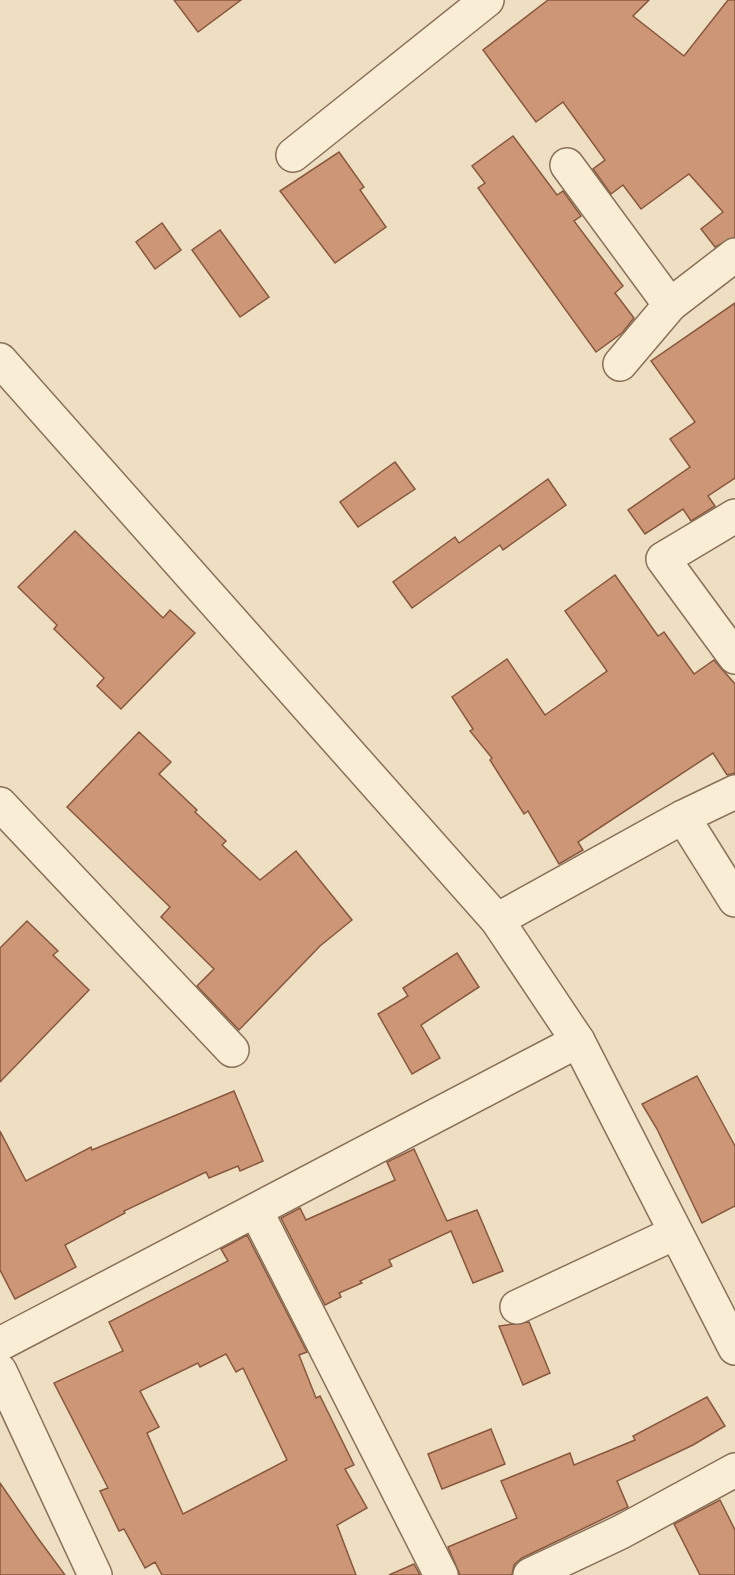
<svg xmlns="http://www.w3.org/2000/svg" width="735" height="1575" viewBox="0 0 735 1575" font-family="'Roboto Serif',serif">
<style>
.building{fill:#cd9777;stroke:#88583e;stroke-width:1.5;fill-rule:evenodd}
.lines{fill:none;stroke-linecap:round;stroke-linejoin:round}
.street-casing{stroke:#897059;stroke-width:36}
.street{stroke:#f9edd5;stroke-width:33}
</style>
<rect width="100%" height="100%" fill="#efdfc2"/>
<g class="building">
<path d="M174,0h67l-43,32z"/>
<path d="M548,0h101l-16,16 51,40 44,-56h7v237l-20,10 -14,-18 22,-17 -34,-38 -48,35 -18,-24 -12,9 -18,-25 12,-9 -42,-58 -27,20 -53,-72z"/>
<path d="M513,136l44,59 6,-4 18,25 -7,5 49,65 -8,7 19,25 -12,15 -26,19 -118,-164 7,-5 -13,-17z"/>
<path d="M339,152l25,35 -4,3 26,37 -51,36 -55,-72z"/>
<path d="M162,223l19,27 -26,19 -19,-27z"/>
<path d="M220,230l49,67 -29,20 -48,-67z"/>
<path d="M735,303v175l-27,18 7,10 -24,15 -8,-12 -38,25 -17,-24 62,-43 -20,-28 25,-17 -44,-61z"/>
<path d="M395,462l20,27 -57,38 -18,-25z"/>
<path d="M548,479l18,26 -63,45 -3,-5 -88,63 -19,-26 62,-45 4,6z"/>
<path d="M75,531l88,87 7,-8 25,23 -74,76 -24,-23 7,-8 -50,-49 3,-4 -39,-38z"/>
<path d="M615,575l43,61 6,-4 30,42 20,-14 21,24v89l-8,2 -14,-22 -135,89 5,8 -24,14 -31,-53 -4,3 -34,-54 2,-2 -22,-27 3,-2 -21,-32 55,-38 38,56 62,-44 -42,-60z"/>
<path d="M139,732l32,30 -12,12 38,36 -2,2 31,29 -4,4 38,35 36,-29 56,69 -32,26 -81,84 -42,-44 17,-17 -53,-52 9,-10 -103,-100z"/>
<path d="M27,921l31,30 -5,4 36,35 -89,92v-134z"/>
<path d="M457,953l22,34 -58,38 19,33 -28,16 -34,-60 30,-18 -5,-8z"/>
<path d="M697,1076l38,70v60l-33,17 -45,-94 -15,-25z"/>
<path d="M234,1091l29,70 -23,10 -2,-5 -29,12 -3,-6 -82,39 1,2 -60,32 11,22 -61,32 -15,-29v-139l26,50 65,-34 1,3z"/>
<path d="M414,1149l33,72 30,-11 26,61 -30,12 -22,-52 -62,29 3,6 -32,15 2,2 -23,10 2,4 -16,8 -44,-87 19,-10 6,12 89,-40 -8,-18z"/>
<path d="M247,1235l60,117 -8,3 17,43 4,-2 34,69 -9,4 22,39 -30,17 19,50h-194l-7,-13 -10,6 -21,-39 -5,2 -19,-40 8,-3 -54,-105 69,-32 -14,-29 119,-61 -7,-12zM226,1354l10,18 7,-4 44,92 -104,54 -36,-81 12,-6 -19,-36 58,-28 2,4z"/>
<path d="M529,1322l21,51 -27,12 -24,-59z"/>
<path d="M707,1397l18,29 -32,19 -76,36 11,26 -106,51 -8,7 -2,10h-52l-12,-28 69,-29 -16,-37 69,-28 4,12 61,-25 -2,-4z"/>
<path d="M491,1429l14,35 -63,25 -14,-35z"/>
<path d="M0,1483l37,54 28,38h-65z"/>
<path d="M720,1500l15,30v45h-35l-26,-51z"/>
<path d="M414,1564l6,11h-31z"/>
</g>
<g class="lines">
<g class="street-casing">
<g id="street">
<path d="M293,155l194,-155"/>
<path d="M567,165l103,140"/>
<path d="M0,360l497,560 81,121 157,307"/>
<path d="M620,364l50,-59 65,-50"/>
<path d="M735,516l-72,43 72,98"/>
<path d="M0,804l232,246"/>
<path d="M683,817l52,83"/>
<path d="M497,920l186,-103 52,-25"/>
<path d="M256,1211l185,364"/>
<path d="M517,1307l158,-74"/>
<path d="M0,1344l578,-303"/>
<path d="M0,1371l95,204"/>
<path d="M530,1575l91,-43 114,-62"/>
</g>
</g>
<use href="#street" class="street"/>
</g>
</svg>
